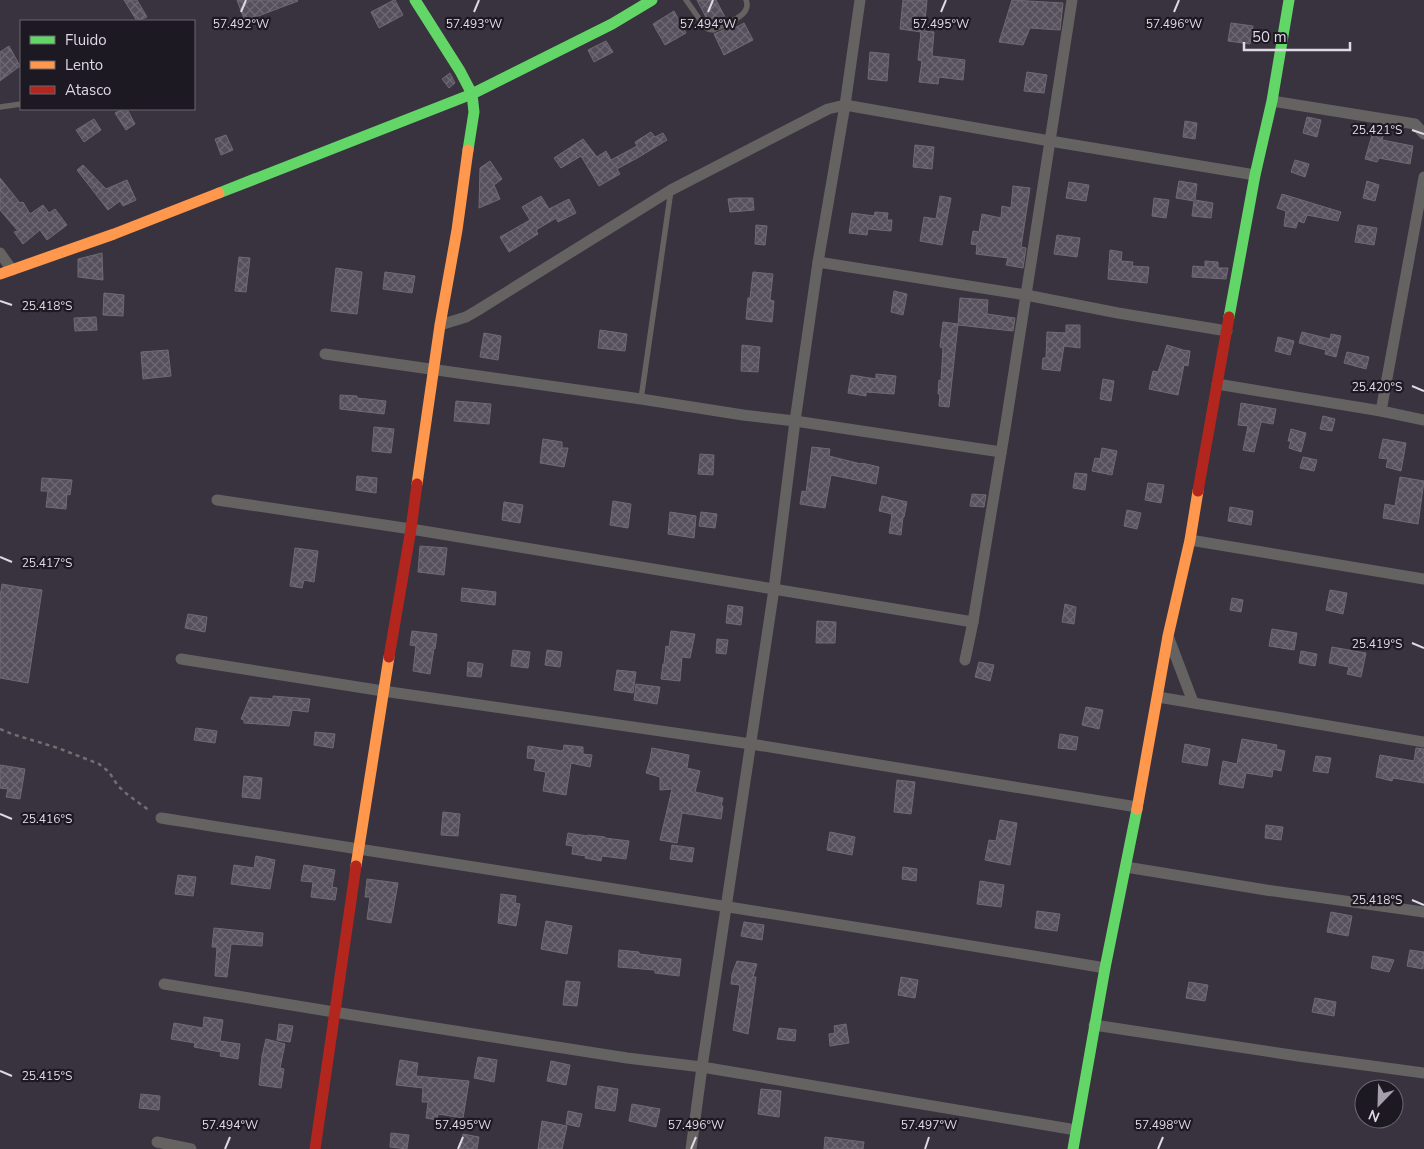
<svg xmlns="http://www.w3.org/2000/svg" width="1424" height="1149" viewBox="0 0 1424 1149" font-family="'Nunito Sans',sans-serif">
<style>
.building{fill:url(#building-cross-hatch);stroke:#6e6a73}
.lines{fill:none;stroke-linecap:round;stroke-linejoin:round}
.path{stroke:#726e71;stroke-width:2.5;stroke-dasharray:4 4;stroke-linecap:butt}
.lane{stroke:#656262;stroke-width:5.5}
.street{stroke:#656262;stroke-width:11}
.fast{stroke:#63d668;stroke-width:11}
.slow{stroke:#ff974d;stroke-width:11}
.jam{stroke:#b3261e;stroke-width:11}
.ticks{fill:none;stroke:#dfd9e6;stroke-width:2}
.ticks-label{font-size:12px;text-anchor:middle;fill:#dfd9e6;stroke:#1d1922;stroke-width:4.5;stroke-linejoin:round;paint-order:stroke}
</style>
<defs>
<pattern id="building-cross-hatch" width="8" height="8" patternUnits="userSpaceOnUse" patternTransform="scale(1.25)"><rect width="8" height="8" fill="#56505d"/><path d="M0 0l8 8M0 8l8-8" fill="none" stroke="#6e6974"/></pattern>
</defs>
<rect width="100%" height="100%" fill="#38333e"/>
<g class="building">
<path d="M124,0h13l10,17 -10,4z"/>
<path d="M237,0h60l1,1 -53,20z"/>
<path d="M394,0h1l8,15 -24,13 -8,-16z"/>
<path d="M697,0h19l10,19 -14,6h-2z"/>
<path d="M903,0h24l-3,31 10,1 -2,24 33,4 -2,20 -24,-3 -1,7 -19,-2 3,-21 -4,-1 3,-28 -21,-3z"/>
<path d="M1012,0l51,3 -3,27 -30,-2 -7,17 -24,-3z"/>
<path d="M674,11l12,22 -21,12 -12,-21z"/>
<path d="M744,23l9,17 -29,15 -10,-21 16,-7 1,3z"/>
<path d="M1231,23l22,3 -3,18 -22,-3z"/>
<path d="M606,41l7,11 -19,10 -6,-12z"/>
<path d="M9,46l11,20 -20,15v-29z"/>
<path d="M870,52l19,2 -2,27 -19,-2z"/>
<path d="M1027,72l20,3 -3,18 -20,-2z"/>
<path d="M450,73l5,10 -6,5 -7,-9z"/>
<path d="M123,109h4l8,15 -9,6 -11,-17z"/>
<path d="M1307,117l14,3 -4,17 -14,-4z"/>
<path d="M94,119l7,11 -17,12 -8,-12z"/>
<path d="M1185,121l12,2 -2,16 -12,-2z"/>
<path d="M1375,125l10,3 -3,12 31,6 -3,18 -31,-6 -2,4 -12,-3z"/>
<path d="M651,132l4,5 8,-4 4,7 -28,17 -22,12 3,5 -21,12 -18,-30 -20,12 -7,-10 29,-19 14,18 9,-6 5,9 26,-14 -2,-4z"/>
<path d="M226,135l7,15 -12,5 -6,-16z"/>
<path d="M915,145l19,2 -2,22 -19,-2z"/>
<path d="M1295,160l14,4 -4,13 -14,-5z"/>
<path d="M490,161l12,18 -8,6 6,14 -21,9 1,-40z"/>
<path d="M83,165l23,24 21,-9 9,20 -13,6 -3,-5 -12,9 -31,-40z"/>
<path d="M0,178l20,25 3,-1 7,12 13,-9 6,8 6,-4 12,16 -20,15 -7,-10 -17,14 -9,-12 4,-1 -18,-21z"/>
<path d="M1179,181l18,3 -2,16 18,3 -2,15 -19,-2 2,-15 -18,-3z"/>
<path d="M1367,181l12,4 -4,16 -12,-3z"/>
<path d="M1069,182l20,3 -3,16 -20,-3z"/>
<path d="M1013,186l17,2 -9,59 5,1 -3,20 -17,-3 2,-7 -32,-4 1,-9 -6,-1 2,-13 6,1 3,-18 19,4 1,-12 9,2z"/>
<path d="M1282,194l59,18 -3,9 -31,-6 -3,8 -6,-2 -2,7 -12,-2 2,-15 -9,-3z"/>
<path d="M541,196l8,13 20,-10 7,14 -18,9 -2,-4 -20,12 2,4 -29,18 -9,-15 30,-17 -8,-13z"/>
<path d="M940,196l11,2 -9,47 -22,-4 4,-24 12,2z"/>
<path d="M735,198h18l1,12 -24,2 -2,-13z"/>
<path d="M1154,198l15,2 -3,18 -14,-2z"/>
<path d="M875,212l13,1 -1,7h5l-1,11 -23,-2 -1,6 -18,-2 3,-20 22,3z"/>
<path d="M756,225l11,1 -2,19 -10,-1z"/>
<path d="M1358,225l19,3 -3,17 -19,-3z"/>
<path d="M1057,235l23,3 -3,19 -23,-3z"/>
<path d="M1110,250l12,2 -1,9 12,1 -1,4 17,1 -2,16 -39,-4z"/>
<path d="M102,253l1,27 -25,-3v-18z"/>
<path d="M239,257l11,1 -4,34 -11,-1z"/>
<path d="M1205,261l13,1v6h10l-2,11 -34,-2 1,-11 12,1z"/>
<path d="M336,268l26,4 -5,42 -26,-3z"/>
<path d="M385,272l30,4 -3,17 -29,-4z"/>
<path d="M753,272l20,2 -3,26 4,1 -2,21 -26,-3 2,-21h2z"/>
<path d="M894,291l13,3 -4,21 -12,-3z"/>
<path d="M104,293l20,2 -1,21 -20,-1z"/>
<path d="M960,298l28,2 -1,14 28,4 -2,13 -55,-6z"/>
<path d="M96,317l1,13 -22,1 -1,-13z"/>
<path d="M943,322l15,2 -9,83 -10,-1 1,-12h-2l1,-14 2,1 2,-33 -3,-1z"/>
<path d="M1066,325h14v23l-16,-2 -4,25 -18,-2 1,-11h3l1,-26 19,1z"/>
<path d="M600,330l27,4 -2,17 -27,-3z"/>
<path d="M1302,332l28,7 1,-5 10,2 -5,21 -11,-3 1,-4 -27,-7z"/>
<path d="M484,333l17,3 -3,24 -18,-3z"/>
<path d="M1278,337l16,4 -4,14 -15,-4z"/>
<path d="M742,345l18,2 -2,25 -17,-1z"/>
<path d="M1167,345l16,5 7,1 -2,15 -4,-1 -6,30 -29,-6 4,-18 5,1z"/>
<path d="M168,350l3,26 -28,3 -2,-27z"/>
<path d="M1347,352l22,5 -3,12 -22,-6z"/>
<path d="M876,374l20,2 -2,18 -28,-2v4l-18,-3 3,-18 25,4z"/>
<path d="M1103,379l11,2 -3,20 -11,-2z"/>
<path d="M340,395l17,1v2l29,3 -2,13 -44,-5z"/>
<path d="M456,401l35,3 -2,20 -35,-3z"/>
<path d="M1241,403l35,6 -3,15 -12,-2 -7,30 -11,-2 5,-24 -10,-1z"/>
<path d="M1323,416l12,3 -3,12 -12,-2z"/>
<path d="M374,427l20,2 -3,24 -19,-2z"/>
<path d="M1291,429l15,4 -5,19 -12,-4 2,-7h-3z"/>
<path d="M543,439l19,3v6h6l-4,19 -24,-4z"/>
<path d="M1383,439l23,4 -5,28 -15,-4 2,-8 -9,-1z"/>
<path d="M812,447l18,2 -1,7 32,8 1,-1 17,4 -3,17 -45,-9 -6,33 -25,-4 2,-13 4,1z"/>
<path d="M1102,448l15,3 -5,24 -20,-4 3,-13 5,1z"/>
<path d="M700,454l14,1 -1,20 -15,-1z"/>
<path d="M1303,457l14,3 -3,11 -14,-3z"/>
<path d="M1075,473l12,1 -2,16 -12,-2z"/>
<path d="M357,476l20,2 -1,15 -20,-3z"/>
<path d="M1400,477l24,4 -6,43 -35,-6 2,-14 10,2z"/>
<path d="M42,478l30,2 -2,15 -3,-1 -1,15 -20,-2 2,-16h-7z"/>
<path d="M1148,483l16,2 -3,18 -16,-3z"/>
<path d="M972,494l14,1 -2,12 -14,-1z"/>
<path d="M882,496l25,6 -3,15h-1l-2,18 -12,-2 3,-19 -13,-3z"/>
<path d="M613,501l18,3 -3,24 -18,-3z"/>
<path d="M504,502l19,3 -3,18 -18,-3z"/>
<path d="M1230,507l23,4 -2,14 -23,-4z"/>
<path d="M1127,510l14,3 -4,16 -13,-3z"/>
<path d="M670,512l26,4 -2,22 -26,-4z"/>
<path d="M701,512l16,2 -2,14 -16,-2z"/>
<path d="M420,546l27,2 -3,27 -26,-3z"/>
<path d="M295,548l23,3 -4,31 -10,-2 -2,8 -12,-2z"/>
<path d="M2,584l17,3 23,3 -14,93 -28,-5v-81z"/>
<path d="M462,588l34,4 -1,13 -34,-4z"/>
<path d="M1330,590l17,3 -4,21 -17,-4z"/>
<path d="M1232,598l11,2 -2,12 -11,-2z"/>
<path d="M1065,604l11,3 -2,17 -12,-2z"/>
<path d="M728,605l15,2 -2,18 -15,-2z"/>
<path d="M188,614l19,3 -2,15 -20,-4z"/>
<path d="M817,621l19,1 -1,21h-19z"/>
<path d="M1272,629l25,4 -3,17 -25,-4z"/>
<path d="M412,631l25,3 -2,15 -1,-1 -4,26 -17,-3 3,-25 -6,-1z"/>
<path d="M671,631l24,3 -5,24 -8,-1 -2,24 -19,-2 2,-15h1l2,-18 3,1z"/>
<path d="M717,639l11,1 -2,14 -10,-1z"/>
<path d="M1332,647l34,6 -5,24 -14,-3 2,-7 -20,-4z"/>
<path d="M513,650l17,2 -2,16 -17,-2z"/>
<path d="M547,650l15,2 -2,15 -15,-2z"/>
<path d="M1301,651l16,3 -2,12 -16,-3z"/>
<path d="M468,662l15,2 -2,13 -14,-1z"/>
<path d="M979,662l15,3 -4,16 -15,-4z"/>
<path d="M617,670l19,2 -3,21 -19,-3z"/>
<path d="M636,684l24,3 -3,17 -23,-4z"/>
<path d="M273,696l37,3 -2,13 -16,-2 -3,16 -45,-3v-3l-3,-1 9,-22 23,2z"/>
<path d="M1086,707l17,3 -4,19 -17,-4z"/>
<path d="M196,728l21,3 -2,12 -21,-3z"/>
<path d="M315,732l20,2 -2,14 -19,-3z"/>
<path d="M1060,734l18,3 -2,13 -18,-2z"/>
<path d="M1242,739l35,6 -1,4 9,2 -4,20 -8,-2 -1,8 -26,-4 -3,15 -24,-4 4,-23 14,3z"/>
<path d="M1185,744l25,5 -3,17 -25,-4z"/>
<path d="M564,745l19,2v7l9,1 -2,12 -19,-4 -5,32 -23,-4 3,-19 -12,-2 2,-11 -9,-1 1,-12 35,5z"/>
<path d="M652,748l37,7 -2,13 13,3 -5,21 28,6 -2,8h2l-2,13 -39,-6 -5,30 -17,-3 12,-51 -12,1v-13l-14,-4 4,-14z"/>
<path d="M1416,748l8,1v34l-31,-5 -1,3 -16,-4 4,-22 34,6z"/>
<path d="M1316,756l15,2 -3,15 -15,-2z"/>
<path d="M0,765l25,4 -5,30 -14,-2 2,-8 -8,-1z"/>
<path d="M244,776l18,2 -2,21 -18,-2z"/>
<path d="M897,780l18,2 -4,32 -17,-2z"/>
<path d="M443,812l17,2 -2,22 -17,-1z"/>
<path d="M1000,820l17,3 -7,42 -25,-5 4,-20 7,1z"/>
<path d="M1266,825l17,2 -2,13 -16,-2z"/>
<path d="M830,832l25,5 -3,18 -25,-5z"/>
<path d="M568,833l20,3v-1l17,2v1l24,3 -3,18 -24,-3 -1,5 -16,-3 1,-2 -14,-2 1,-8 -7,-1z"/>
<path d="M672,845l22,3 -2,14 -22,-3z"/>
<path d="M256,856l19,4 -5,29 -39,-5 3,-19 20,3z"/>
<path d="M304,865l31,5 -3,17 5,1 -2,12 -24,-3 2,-15 -12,-1z"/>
<path d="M903,867l14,2 -1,12 -14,-2z"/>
<path d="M178,875l18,2 -3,19 -18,-2z"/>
<path d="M367,879l31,4 -7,40 -24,-4 3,-22h-5z"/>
<path d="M980,881l24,4 -3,22 -24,-3z"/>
<path d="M501,894l15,2 -1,7 5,1 -4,22 -18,-3z"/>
<path d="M1037,911l23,3 -3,17 -22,-3z"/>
<path d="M1331,912l21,4 -4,20 -21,-4z"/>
<path d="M546,921l26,5 -5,28 -26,-5z"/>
<path d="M744,922l20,3 -2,15 -21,-4z"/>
<path d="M214,928l49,5 -1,13 -31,-2 -4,33 -12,-1 2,-29h-5z"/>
<path d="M619,950l20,2v2l42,5 -2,17 -24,-3v-3l-37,-3z"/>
<path d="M1410,950l14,2 -1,17 -16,-3z"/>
<path d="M1373,956l21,4 -5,12 -18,-4z"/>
<path d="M737,961l20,3 -4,13h3l-8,57 -15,-4 7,-45 -9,-1 1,-10z"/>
<path d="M901,977l17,3 -3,18 -17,-3z"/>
<path d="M566,981l14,1 -3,24 -14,-1z"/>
<path d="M1189,982l19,3 -3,16 -19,-3z"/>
<path d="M1315,998l21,4 -2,14 -22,-4z"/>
<path d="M204,1017l19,3 -3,21 20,3 -2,15 -18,-3 1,-4 -27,-5 1,-4 -24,-4 3,-16 29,5z"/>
<path d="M279,1024l14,2 -3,16 -13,-2z"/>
<path d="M846,1024l3,19 -19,3 -1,-12 6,-1 -1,-7z"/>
<path d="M779,1028l17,2 -1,11 -18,-2z"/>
<path d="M266,1039l19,5 -5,24 4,1 -3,19 -22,-3 3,-29z"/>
<path d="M478,1057l19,3 -3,22 -20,-4z"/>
<path d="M400,1060l18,3 -2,13 53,5 -6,37 -25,-4 -1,6 -11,-2 2,-16h-6l1,-14 -27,-3z"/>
<path d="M551,1061l19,4 -4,20 -19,-4z"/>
<path d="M598,1086l20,3 -3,22 -20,-3z"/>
<path d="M761,1089l20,2 -2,26 -21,-3z"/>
<path d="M141,1094l19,2 -1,14 -20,-2z"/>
<path d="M632,1104l28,5 -4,18 -27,-6z"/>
<path d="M568,1111l14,3 -3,13 -13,-3z"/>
<path d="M542,1121l25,5 -5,23h-24z"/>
<path d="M391,1133l18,2 -2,14 -17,-2z"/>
<path d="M463,1134l16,3 -2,12h-17z"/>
<path d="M825,1137l39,5 -1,7h-39z"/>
</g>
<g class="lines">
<path class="path" d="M0,729l12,5 46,14 41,16 10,8 9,14 10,9 22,16"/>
<g class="lane">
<path d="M686,0l19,27 3,2 5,1c11,-6 40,-14 33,-30"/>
<path d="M0,107l21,-3"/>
<path d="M641,399l30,-209"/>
</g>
<g class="street">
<path d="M1272,101l143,23 9,10"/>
<path d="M0,253l12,17"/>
<path d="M818,262l208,33 92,18 109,18"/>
<path d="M440,325l26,-8 12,-7 193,-120 157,-81 17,-4 205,36 205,34"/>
<path d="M325,354l316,45 102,16 52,6 206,31"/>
<path d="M1217,384l164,27 43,9"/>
<path d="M1381,411l43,-234"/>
<path d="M217,500l194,29 562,93 -8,38"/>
<path d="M1190,540l234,39"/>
<path d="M973,622l33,-199 66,-423"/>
<path d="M1168,636l25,66"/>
<path d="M181,659l202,32 368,53 386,63"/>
<path d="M1158,697l266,45"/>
<path d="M161,818c315,50 630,97 944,150"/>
<path d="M1126,867l140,23 158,22"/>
<path d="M164,984l170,28 293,46 75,9 374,63"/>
<path d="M1094,1025l204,31 126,17"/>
<path d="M157,1142l34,7"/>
<path d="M691,1149l11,-82 72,-478 21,-168 23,-159 27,-157 15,-105"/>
</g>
<g class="fast">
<path d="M415,0l45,71 12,23 2,18 -6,38"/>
<path d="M219,193l253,-99 140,-70 40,-24"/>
<path d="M1229,317l26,-142 17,-74 17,-101"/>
<path d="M1073,1149l32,-181 32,-159"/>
</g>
<g class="slow">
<path d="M0,274l114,-40 105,-41"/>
<path d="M417,484l23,-159 17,-95 11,-80"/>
<path d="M1137,809l31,-173 22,-96 8,-49"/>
<path d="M356,866l33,-209"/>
</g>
<g class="jam">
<path d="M1198,491l31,-174"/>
<path d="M389,657l22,-128 6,-45"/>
<path d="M315,1149l41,-283"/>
</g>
</g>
<path class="ticks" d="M241,12l5,-12M474,12l5,-12M708,12l5,-12M941,12l5,-12M1174,12l5,-12M1412,130l12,4M0,301l12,4M1412,386l12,5M0,557l12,5M1412,643l12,5M0,814l12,5M1412,900l12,5M0,1071l12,5M225,1149l5,-12M458,1149l5,-12M691,1149l5,-12M925,1149l4,-12M1158,1149l5,-12"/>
<g class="ticks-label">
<text x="241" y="28">57.492°W</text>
<text x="708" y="28">57.494°W</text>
<text x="941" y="28">57.495°W</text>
<text x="1174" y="28">57.496°W</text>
<text x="474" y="28">57.493°W</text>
<text x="1377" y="134">25.421°S</text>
<text x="47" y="310">25.418°S</text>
<text x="1377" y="391">25.420°S</text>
<text x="47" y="567">25.417°S</text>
<text x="1377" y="648">25.419°S</text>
<text x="47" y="823">25.416°S</text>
<text x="1377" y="904">25.418°S</text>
<text x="47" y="1080">25.415°S</text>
<text x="230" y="1129">57.494°W</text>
<text x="463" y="1129">57.495°W</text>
<text x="696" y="1129">57.496°W</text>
<text x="929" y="1129">57.497°W</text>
<text x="1163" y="1129">57.498°W</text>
</g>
<rect x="20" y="20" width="175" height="90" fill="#1d1922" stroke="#6b6670"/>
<rect x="30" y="36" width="25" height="8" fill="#63d668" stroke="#6b6670"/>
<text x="65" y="45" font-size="15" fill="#dfd9e6">Fluido</text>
<rect x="30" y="61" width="25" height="8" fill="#ff974d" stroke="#6b6670"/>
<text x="65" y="70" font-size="15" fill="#dfd9e6">Lento</text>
<rect x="30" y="86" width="25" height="8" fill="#b3261e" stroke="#6b6670"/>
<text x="65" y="95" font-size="15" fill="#dfd9e6">Atasco</text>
<g transform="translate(1379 1104) rotate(203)"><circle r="24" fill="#1d1922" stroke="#6b6670"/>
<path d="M0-4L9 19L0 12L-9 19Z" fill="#a59fab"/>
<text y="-8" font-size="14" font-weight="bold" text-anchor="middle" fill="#dfd9e6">N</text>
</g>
<path d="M1244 42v8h106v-8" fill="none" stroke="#dfd9e6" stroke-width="2.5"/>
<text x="1252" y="42" font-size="15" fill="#dfd9e6" stroke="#1d1922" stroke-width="4" paint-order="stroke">50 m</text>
</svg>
